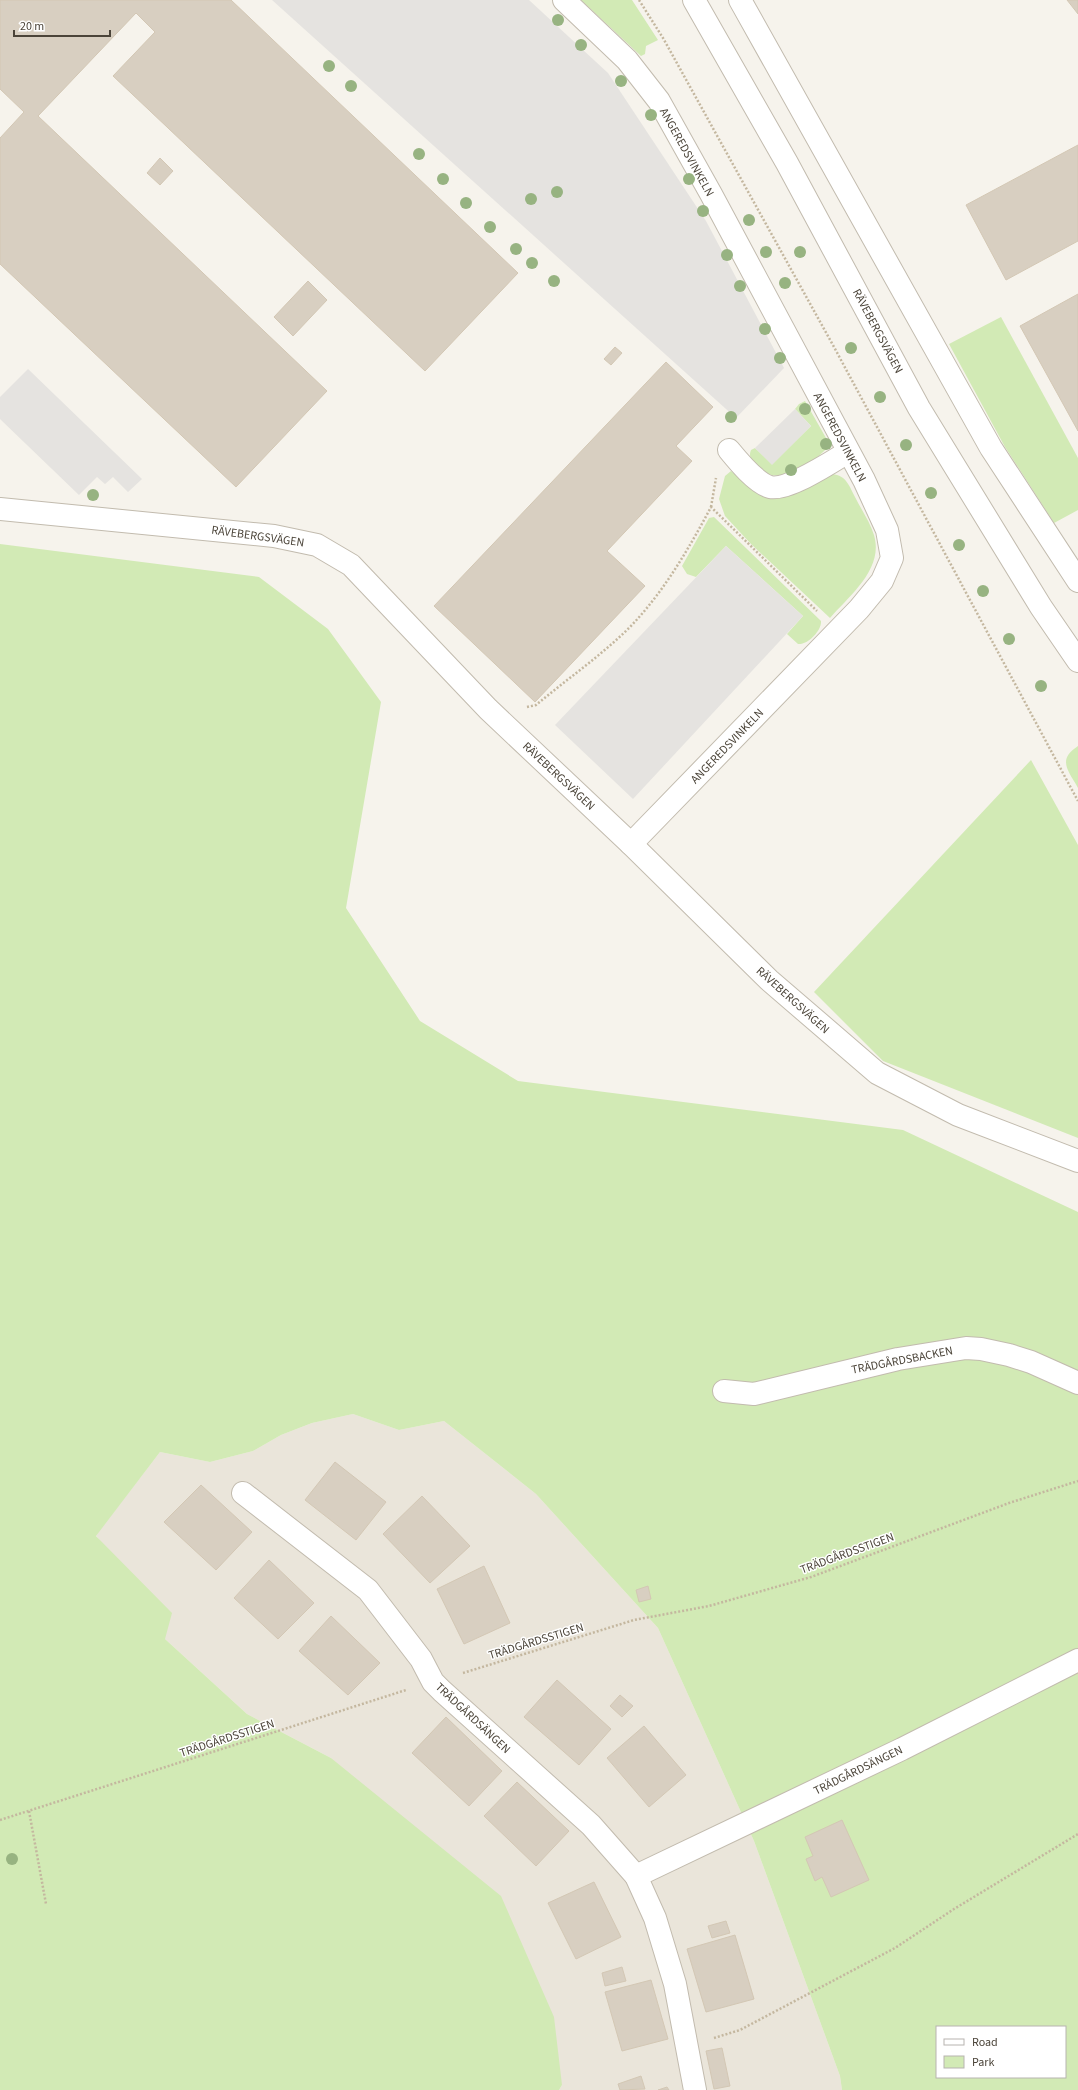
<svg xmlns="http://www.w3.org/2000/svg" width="1078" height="2090" viewBox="0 0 1078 2090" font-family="'Source Sans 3',sans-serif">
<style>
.residential{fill:#eae5da}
.green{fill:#d2eab5;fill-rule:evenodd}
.parking{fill:#e5e3e0}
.building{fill:#d8cfc1;stroke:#d3c7b4}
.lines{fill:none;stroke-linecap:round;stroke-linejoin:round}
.minor-casing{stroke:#c2bbae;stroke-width:24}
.path{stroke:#c4b79f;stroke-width:2.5;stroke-dasharray:2 2;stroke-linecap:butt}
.minor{stroke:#fff;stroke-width:22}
.tree{fill:#97b381}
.labels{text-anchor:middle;stroke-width:3;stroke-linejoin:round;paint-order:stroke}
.street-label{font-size:12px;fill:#4b4439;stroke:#fff}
</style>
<rect width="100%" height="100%" fill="#f6f3ec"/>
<path class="residential" d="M353,1414l46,16 45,-9 92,73 122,134 96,213 86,235 2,14h-283l3,-5 -231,-327 -84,-44 -82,-75 -69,-104 64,-83 50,10 43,-11 28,-16 31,-12z"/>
<g class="green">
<path d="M581,0h51l26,40 -12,6 -1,8 -4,2z"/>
<path d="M1001,317l77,141v52l-24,13 -49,-76 -56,-103z"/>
<path d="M805,401l25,44c-16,18 -53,45 -73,21 -5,-5 -9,-9 -6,-16l4,-2 17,16 39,-38 -16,-17 4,-5z"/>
<path d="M731,471l11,9 85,-6c18,-1 21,9 28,23 6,12 15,25 19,38 10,34 -24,60 -44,83l-79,-74 -26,-28 -6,-17 6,-23z"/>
<path d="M714,517l107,104c1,9 -13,24 -23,23l-11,-10 16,-18 -77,-70 -30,31 -9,-3 -5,-8 27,-48z"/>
<path d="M0,544l259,33 69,52 53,73 -35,206 74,113 98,60 385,49 175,82v878h-236l-2,-14 -86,-235 -96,-213 -122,-134 -92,-73 -45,9 -46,-16 -41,9 -31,12 -28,16 -43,11 -50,-10 -64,84 76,77 -7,26 82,75 84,44 170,138 53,121 8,68 -3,5h-559zM937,2027h128v50h-128z"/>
<path d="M1078,746v42c-10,-18 -21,-28 0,-42z"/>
<path d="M1031,760l47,85v293l-195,-77 -69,-69z"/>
</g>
<g class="parking">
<path d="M272,0h257l79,73 98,148 78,147 -48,50z"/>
<path d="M28,369l114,110 -14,13 -15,-15 -8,7 -8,-7 -18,18 -79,-76v-22z"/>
<path d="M795,409l16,17 -39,39 -17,-17z"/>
<path d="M726,546l77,70 -170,183 -78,-74z"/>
</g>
<g class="building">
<path d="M0,0h231l287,273 -93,98 -312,-295 42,-44 -19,-19 -98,103 289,275 -91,96 -236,-223v-126l24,-26 -24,-23z"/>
<path d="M1067,0h11v14z"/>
<path d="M1078,145v96l-72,39 -40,-75z"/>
<path d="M160,158l13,13 -13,14 -13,-12z"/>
<path d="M308,281l19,19 -34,36 -19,-19z"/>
<path d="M1078,294v137l-58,-105z"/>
<path d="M615,347l7,6 -11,12 -7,-6z"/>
<path d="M666,362l47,45 -37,39 16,15 -85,90 38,35 -110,116 -101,-96z"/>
<path d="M335,1462l51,40 -30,38 -51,-40z"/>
<path d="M201,1485l51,47 -36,38 -52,-48z"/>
<path d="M422,1496l48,50 -40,37 -47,-49z"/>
<path d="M269,1560l45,43 -36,36 -44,-41z"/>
<path d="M484,1566l26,57 -46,21 -27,-55z"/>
<path d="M648,1586l3,13 -12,3 -3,-12z"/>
<path d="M331,1616l49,47 -32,32 -49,-44z"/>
<path d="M557,1680l54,49 -32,36 -55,-48z"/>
<path d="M620,1695l13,11 -11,11 -12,-11z"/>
<path d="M446,1717l56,54 -33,35 -57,-53z"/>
<path d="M644,1726l42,49 -37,32 -42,-49z"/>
<path d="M517,1782l52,49 -33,35 -52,-50z"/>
<path d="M842,1820l27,60 -38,17 -9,-20 -7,4 -9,-22 7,-3 -8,-19z"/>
<path d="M594,1882l27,55 -45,22 -28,-56z"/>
<path d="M726,1921l4,12 -18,5 -4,-12z"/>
<path d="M735,1935l19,64 -48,13 -19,-63z"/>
<path d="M622,1967l4,14 -21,5 -3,-13z"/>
<path d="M651,1980l17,59 -46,12 -17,-59z"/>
<path d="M722,2048l8,38 -16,3 -8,-38z"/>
<path d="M641,2076l4,13 -25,1 -2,-6z"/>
<path d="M667,2087l2,3h-11z"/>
</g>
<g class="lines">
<g class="minor-casing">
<g id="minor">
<path d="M564,0l63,60 32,41 52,93 153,286 23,50 5,28 -10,23 -23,28 -228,235"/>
<path d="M694,0l93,163 132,245 122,199 37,54"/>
<path d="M740,0l251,448 87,133"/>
<path d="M729,450c9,11 27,33 41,37 18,4 63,-26 78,-35"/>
<path d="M0,509l274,27 43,9 34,20 137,144 143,135 138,136 108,93 81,42 120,46"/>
<path d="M724,1391l30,3 144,-35 68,-11 15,1 28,6 22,7 47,21"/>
<path d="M243,1493l125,97 53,69 12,23 9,9 149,134 45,51 19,42 20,66 20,106"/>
<path d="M636,1876l266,-127 176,-89"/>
</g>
</g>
<g class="path">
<path d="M639,0l24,38 171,309 244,454"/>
<path d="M711,507l5,-29"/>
<path d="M527,707l9,-2c30,-25 63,-48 91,-75 35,-35 61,-80 84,-123l106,104"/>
<path d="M463,1673l171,-53 75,-14 102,-29 198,-74 69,-22"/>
<path d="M29,1811l17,93"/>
<path d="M0,1820l406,-130"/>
<path d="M714,2038l26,-8 155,-82 59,-39 124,-75"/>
</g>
<use href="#minor" class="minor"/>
</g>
<g class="tree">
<circle cx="558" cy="20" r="6"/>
<circle cx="581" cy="45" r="6"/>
<circle cx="329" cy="66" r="6"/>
<circle cx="621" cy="81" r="6"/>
<circle cx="351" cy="86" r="6"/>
<circle cx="651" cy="115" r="6"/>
<circle cx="419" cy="154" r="6"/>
<circle cx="443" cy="179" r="6"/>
<circle cx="689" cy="179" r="6"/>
<circle cx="557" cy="192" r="6"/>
<circle cx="531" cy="199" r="6"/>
<circle cx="466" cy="203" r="6"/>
<circle cx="703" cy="211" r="6"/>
<circle cx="749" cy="220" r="6"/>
<circle cx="490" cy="227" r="6"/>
<circle cx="516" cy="249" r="6"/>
<circle cx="766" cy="252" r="6"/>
<circle cx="800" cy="252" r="6"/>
<circle cx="727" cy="255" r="6"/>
<circle cx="532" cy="263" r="6"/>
<circle cx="554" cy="281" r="6"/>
<circle cx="785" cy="283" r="6"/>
<circle cx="740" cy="286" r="6"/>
<circle cx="765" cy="329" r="6"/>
<circle cx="851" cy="348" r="6"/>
<circle cx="780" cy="358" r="6"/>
<circle cx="880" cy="397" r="6"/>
<circle cx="805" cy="409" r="6"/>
<circle cx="731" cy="417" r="6"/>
<circle cx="826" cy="444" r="6"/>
<circle cx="906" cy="445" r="6"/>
<circle cx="791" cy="470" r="6"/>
<circle cx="931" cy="493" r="6"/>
<circle cx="93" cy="495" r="6"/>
<circle cx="959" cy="545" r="6"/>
<circle cx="983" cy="591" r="6"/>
<circle cx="1009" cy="639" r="6"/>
<circle cx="1041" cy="686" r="6"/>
<circle cx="12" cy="1859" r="6"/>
</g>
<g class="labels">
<g class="street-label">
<text transform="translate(687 152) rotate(61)" y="4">ANGEREDSVINKELN</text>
<text transform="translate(878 331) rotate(62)" y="4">RÄVEBERGSVÄGEN</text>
<text transform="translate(840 437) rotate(62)" y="4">ANGEREDSVINKELN</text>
<text transform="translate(258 536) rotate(8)" y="4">RÄVEBERGSVÄGEN</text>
<text transform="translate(727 746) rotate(-46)" y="4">ANGEREDSVINKELN</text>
<text transform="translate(559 776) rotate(43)" y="4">RÄVEBERGSVÄGEN</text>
<text transform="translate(793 1000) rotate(42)" y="4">RÄVEBERGSVÄGEN</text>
<text transform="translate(902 1360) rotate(-11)" y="4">TRÄDGÅRDSBACKEN</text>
<text transform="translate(847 1553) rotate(-20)" y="4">TRÄDGÅRDSSTIGEN</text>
<text transform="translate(536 1641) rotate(-17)" y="4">TRÄDGÅRDSSTIGEN</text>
<text transform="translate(473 1718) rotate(43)" y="4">TRÄDGÅRDSÄNGEN</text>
<text transform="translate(227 1738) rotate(-18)" y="4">TRÄDGÅRDSSTIGEN</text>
<text transform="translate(858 1770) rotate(-26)" y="4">TRÄDGÅRDSÄNGEN</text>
</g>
</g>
<rect x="936" y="2026" width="130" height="52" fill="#ffffff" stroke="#b7b4b0"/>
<rect x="944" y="2039" width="20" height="6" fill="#ffffff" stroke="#b7b4b0"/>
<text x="972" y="2046" font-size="12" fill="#4b4439">Road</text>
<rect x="944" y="2056" width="20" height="12" fill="#d2eab5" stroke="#b7b4b0"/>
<text x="972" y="2066" font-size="12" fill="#4b4439">Park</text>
<path d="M14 30v6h96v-6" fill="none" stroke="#4b4439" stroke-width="2"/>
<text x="20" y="30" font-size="12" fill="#4b4439" stroke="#ffffff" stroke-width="3" paint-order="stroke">20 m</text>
</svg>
